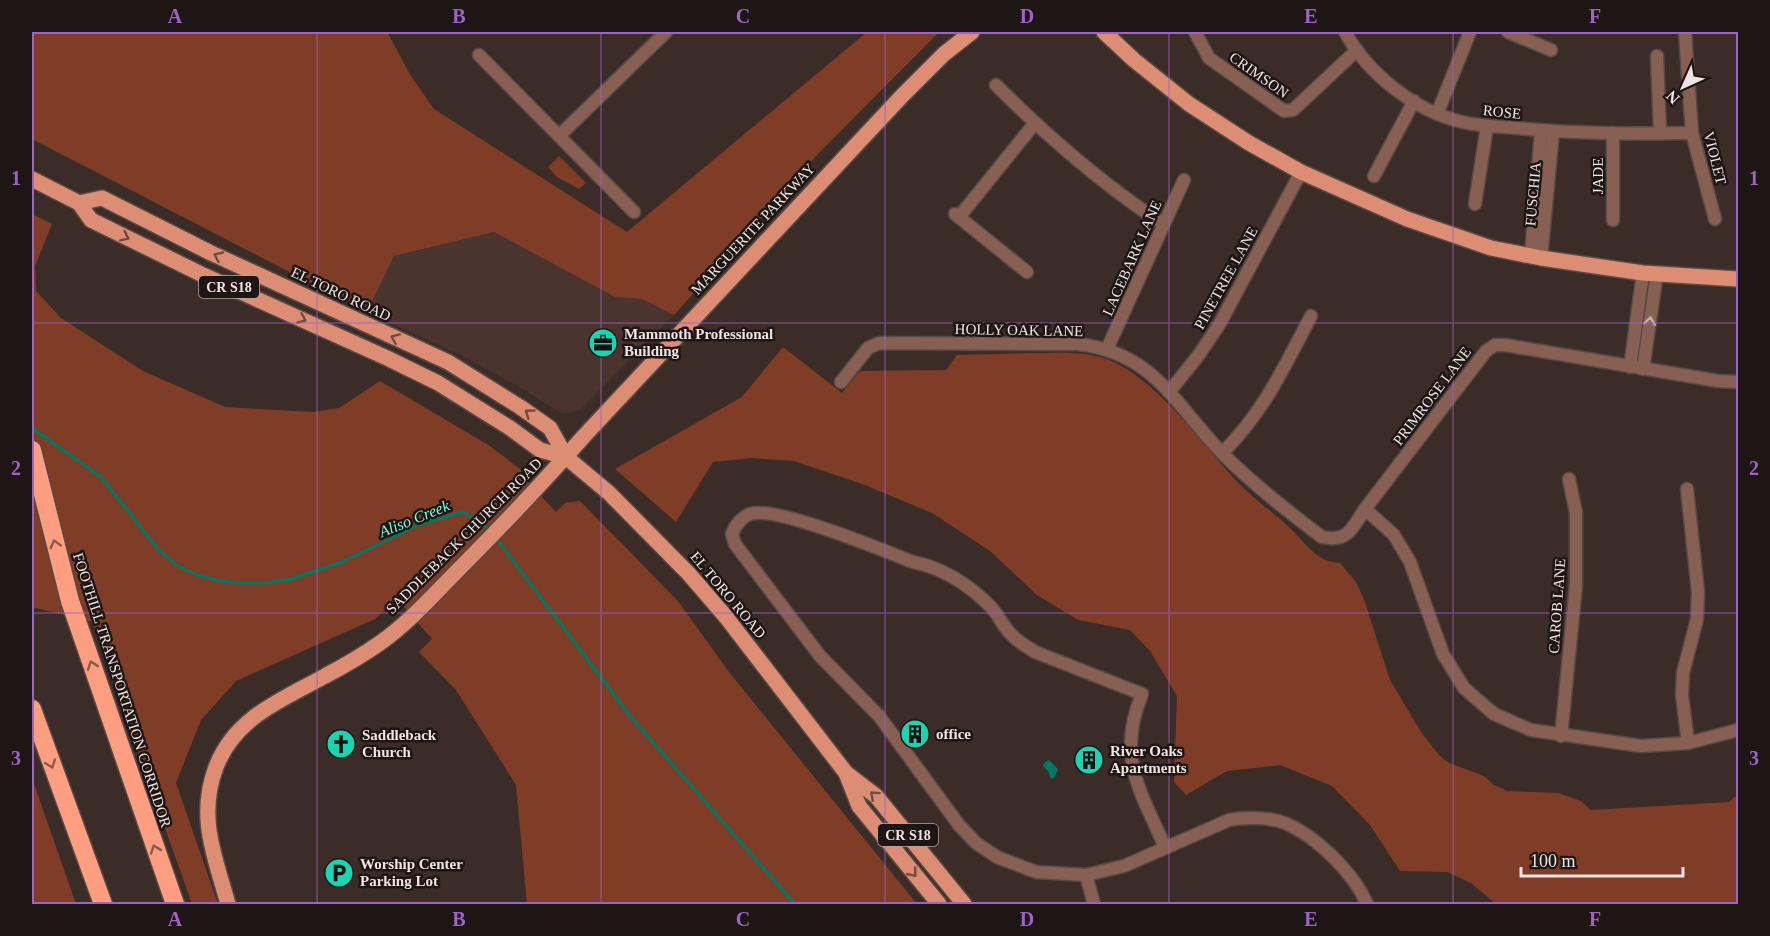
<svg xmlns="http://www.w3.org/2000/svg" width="1770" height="936" viewBox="0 0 1770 936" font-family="Georgia,serif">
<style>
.built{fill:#4a342d}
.green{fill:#7f3d28}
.water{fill:#007a64}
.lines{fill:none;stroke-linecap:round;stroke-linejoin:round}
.stream{stroke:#007a64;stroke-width:3}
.minor-casing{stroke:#594945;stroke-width:15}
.major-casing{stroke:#594945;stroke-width:18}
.highway-casing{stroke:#594945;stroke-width:21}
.minor{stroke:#876053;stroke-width:12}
.major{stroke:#dc8d73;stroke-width:15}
.highway{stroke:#fe9e80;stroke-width:18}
.oneway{stroke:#734c3f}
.oneway2{stroke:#c5afa8}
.oneway3{stroke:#8e5a4a}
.grid{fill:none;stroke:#9e63c9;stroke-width:1.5;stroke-opacity:0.55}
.labels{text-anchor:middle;stroke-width:5;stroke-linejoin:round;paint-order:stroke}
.shield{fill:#1e1614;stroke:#b0a6a4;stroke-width:1.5}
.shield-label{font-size:14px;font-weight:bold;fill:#efe4e1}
.street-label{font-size:15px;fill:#efe4e1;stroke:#1e1614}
.poi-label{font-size:15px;font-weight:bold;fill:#efe4e1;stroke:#1e1614;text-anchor:start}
.water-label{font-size:16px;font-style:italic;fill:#7cfada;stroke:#1e1614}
.neatline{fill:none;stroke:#9e63c9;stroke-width:2}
.grid-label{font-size:20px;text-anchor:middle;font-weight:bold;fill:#9e63c9}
</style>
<rect width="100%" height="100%" fill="#3c2c27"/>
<path class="built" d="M494,232l121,65 27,2 32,16 -95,96 -16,3 -49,-30 -49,-27 -98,-45 27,-56z"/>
<g class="green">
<path d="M32,32h355l24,44 23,33 193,123 240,-200h72l-122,123 -143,160 -32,-16 -27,-2 -121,-65 -100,24 -27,56 -335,-173z"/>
<path d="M559,156l27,27 -7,6 -22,-12 -9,-10z"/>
<path d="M32,214l20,10 -17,42 1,25 25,27 82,53 82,36 88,5 26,-4 41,-27 110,65 30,23 4,9 32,34 9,-9 15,-2 98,100 51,71 188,232h-390l-11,-119 -60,-95 -37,-38 13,-13 -35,-40 -22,20 -139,62 -35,39 -25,63 42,121h-26l-100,-282 -60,-15z"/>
<path d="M783,347l59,46 18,-22 86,-1 11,-15c26,-1 52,-1 78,-2 21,0 46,-2 68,5 56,18 102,94 145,134 13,13 29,23 42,36 16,15 26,34 50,35l16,19 8,17 26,81 31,52 18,23 10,8 35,13 10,9 13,6 51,2 23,8 10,9 138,-8 5,-5h4v107h-242l-25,-21 -24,-11 -47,-1 -30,-46 -38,-39 -52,-21 -53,6 -41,24 -12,-13 3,-86 -27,-45 -20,-21 -52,-10 -41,-25 -47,-44 -58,-38 -67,-28 -71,-24 -42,-3 -39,4 -37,60 -61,-53 127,-72z"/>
<path d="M32,778l44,126h-44z"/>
</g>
<path class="water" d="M1049,760l9,9 -4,9 -3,1 -3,-8 -5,-5 1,-3z"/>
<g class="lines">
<g class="stream">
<path d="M32,428l69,49 57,72 18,16 21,10 19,5 20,3h29l27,-4 50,-17 76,-37 45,-13 21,13 6,6"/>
<path d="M496,538l134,178 165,188"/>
</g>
<g class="minor-casing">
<g id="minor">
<path d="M1195,32l14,26 75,53 9,-1 64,-60"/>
<path d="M1345,32c23,42 70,79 117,90 18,4 37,5 55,6 58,6 117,6 175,5"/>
<path d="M1508,32l43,18"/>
<path d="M1685,32l7,101 23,86"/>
<path d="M479,55l155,157"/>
<path d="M1657,56l3,77"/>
<path d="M996,85c52,52 106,99 167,139"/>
<path d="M1437,114l33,-82"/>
<path d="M1613,133v87"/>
<path d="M559,136l107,-104"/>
<path d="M1374,176l40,-75"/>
<path d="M1475,204l12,-78"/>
<path d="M955,214l72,58"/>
<path d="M959,217l76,-94"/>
<path d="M1531,256l10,-125"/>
<path d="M1541,258l12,-126"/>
<path d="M1107,349l77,-169"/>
<path d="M1630,367l13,-94"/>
<path d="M1643,369l14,-96"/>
<path d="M841,382l27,-34 11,-5 199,1c77,9 96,60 145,110 31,31 64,57 99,83 26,6 30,-9 43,-28l121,-158 9,-6h10l213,36 20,1"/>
<path d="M1169,392l29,-36 21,-31 82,-153"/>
<path d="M1222,453c42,-41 62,-86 89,-137"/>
<path d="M1687,489l11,103 -1,27 -14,54 -1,22 6,48"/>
<path d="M1365,509l29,26 16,27 33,92 21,34 30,26 37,16 110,16 47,-3 50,-13"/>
<path d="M1561,736l15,-151v-72l-7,-34"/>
<path d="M1165,847c-25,-57 -49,-90 -23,-153l-107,-42c-9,-6 -19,-11 -26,-20 -7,-8 -12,-19 -19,-26 -22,-22 -47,-38 -77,-44 -28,-11 -139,-57 -163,-48 -8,3 -15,11 -18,20l3,10 85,112 59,60 80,109 17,18 21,14 39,15 50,3 38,-9 105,-46c14,-3 41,-3 56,3 31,13 69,50 82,81"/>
<path d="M1086,875l8,29"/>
</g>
</g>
<g class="major-casing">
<g id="major">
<path d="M1104,32l30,28 55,44 60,39 52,29 106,47 84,29 50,10 102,15 95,6"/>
<path d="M32,179l47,24 12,17 110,54 186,84 51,25 72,45 30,22 26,7"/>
<path d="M79,203l23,-5 109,55 237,109 72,45 30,21 16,29 43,36 80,81 37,43 120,156 13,33 80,98"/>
<path d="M846,773l30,23 88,108"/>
<path d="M228,904c-13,-47 -31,-87 -12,-137 19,-50 66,-67 109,-91 19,-10 38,-21 55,-33 31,-22 56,-51 83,-78 42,-42 82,-85 122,-130l316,-338 43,-43 28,-22"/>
</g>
</g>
<g class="highway-casing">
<g id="highway">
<path d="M32,450l38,151 105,303"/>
<path d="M32,709l71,195"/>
</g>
</g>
<use href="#minor" class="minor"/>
<use href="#major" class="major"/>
<use href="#highway" class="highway"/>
</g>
<defs><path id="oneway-chevron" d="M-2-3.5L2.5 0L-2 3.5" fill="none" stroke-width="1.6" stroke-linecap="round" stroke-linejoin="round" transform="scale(1.5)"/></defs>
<g class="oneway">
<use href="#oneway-chevron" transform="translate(125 237) rotate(26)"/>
<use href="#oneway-chevron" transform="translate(218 256) rotate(-155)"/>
<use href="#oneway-chevron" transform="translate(302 319) rotate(24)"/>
<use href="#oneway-chevron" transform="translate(395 338) rotate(-156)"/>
<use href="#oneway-chevron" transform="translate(529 413) rotate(-144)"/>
<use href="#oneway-chevron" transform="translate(874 795) rotate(-138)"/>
<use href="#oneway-chevron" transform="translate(913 873) rotate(51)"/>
</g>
<use class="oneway2" href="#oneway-chevron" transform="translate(1650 321) rotate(-82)"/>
<g class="oneway3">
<use href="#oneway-chevron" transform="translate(55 544) rotate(-105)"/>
<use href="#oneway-chevron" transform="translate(92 665) rotate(-109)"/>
<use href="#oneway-chevron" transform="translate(51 764) rotate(70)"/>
<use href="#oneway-chevron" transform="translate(155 849) rotate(-109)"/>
</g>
<path class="grid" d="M317,32v872M601,32v872M885,32v872M1169,32v872M1453,32v872M32,323h1706M32,613h1706"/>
<defs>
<g id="office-disc" transform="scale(1.5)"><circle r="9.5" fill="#1ad5b2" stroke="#1e1614"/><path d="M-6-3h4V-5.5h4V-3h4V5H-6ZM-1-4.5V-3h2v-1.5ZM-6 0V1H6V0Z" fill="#111"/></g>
<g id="building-disc" transform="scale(1.5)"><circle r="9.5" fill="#1ad5b2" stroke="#1e1614"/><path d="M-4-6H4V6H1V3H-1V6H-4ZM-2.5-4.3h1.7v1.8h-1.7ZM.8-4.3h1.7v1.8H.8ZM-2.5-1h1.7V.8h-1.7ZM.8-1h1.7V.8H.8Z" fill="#111"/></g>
<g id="church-disc" transform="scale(1.5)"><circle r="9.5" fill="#1ad5b2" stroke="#1e1614"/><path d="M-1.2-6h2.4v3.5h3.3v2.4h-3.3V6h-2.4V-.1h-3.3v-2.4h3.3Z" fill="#111"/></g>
<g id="parking-disc" transform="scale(1.5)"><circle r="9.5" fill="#1ad5b2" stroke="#1e1614"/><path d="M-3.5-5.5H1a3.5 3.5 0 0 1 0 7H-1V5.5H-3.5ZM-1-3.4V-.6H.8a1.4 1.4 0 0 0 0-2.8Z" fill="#111"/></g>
</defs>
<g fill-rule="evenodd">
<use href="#office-disc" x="603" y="343"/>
<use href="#building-disc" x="915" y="734"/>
<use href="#church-disc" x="341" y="744"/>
<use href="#building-disc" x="1089" y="760"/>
<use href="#parking-disc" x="339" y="873"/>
</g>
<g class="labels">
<g class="shield">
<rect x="199" y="276" width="60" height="22" rx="4.5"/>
<rect x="878" y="824" width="60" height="22" rx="4.5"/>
</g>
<g class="shield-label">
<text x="229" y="292">CR S18</text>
<text x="908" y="840">CR S18</text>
</g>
<g class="street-label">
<text transform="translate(1259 75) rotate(35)" y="5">CRIMSON</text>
<text transform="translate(1502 112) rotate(6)" y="5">ROSE</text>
<text transform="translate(1715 158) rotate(76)" y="5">VIOLET</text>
<text transform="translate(1598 176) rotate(-90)" y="5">JADE</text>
<text transform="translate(1533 194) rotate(-85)" y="5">FUSCHIA</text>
<text transform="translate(753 229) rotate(-47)" y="5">MARGUERITE PARKWAY</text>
<text transform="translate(1132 258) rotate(-66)" y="5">LACEBARK LANE</text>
<text transform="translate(1226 278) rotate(-61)" y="5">PINETREE LANE</text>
<text transform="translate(341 294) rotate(25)" y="5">EL TORO ROAD</text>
<text transform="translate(1019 330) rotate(1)" y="5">HOLLY OAK LANE</text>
<text transform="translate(1432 396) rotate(-53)" y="5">PRIMROSE LANE</text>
<text transform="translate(464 536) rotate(-45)" y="5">SADDLEBACK CHURCH ROAD</text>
<text transform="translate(728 595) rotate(50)" y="5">EL TORO ROAD</text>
<text transform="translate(1557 606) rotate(-86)" y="5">CAROB LANE</text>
<text transform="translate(122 690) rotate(72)" y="5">FOOTHILL TRANSPORTATION CORRIDOR</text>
</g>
<g class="poi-label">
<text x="624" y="339">Mammoth Professional<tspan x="624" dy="17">Building</tspan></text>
<text x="936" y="739">office</text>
<text x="362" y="740">Saddleback<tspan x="362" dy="17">Church</tspan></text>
<text x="1110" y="756">River Oaks<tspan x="1110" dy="17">Apartments</tspan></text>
<text x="360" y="869">Worship Center<tspan x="360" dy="17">Parking Lot</tspan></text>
</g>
<g class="water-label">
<text transform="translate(414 518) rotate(-22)" y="6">Aliso Creek</text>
</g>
</g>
<rect width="1770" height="936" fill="none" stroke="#1e1614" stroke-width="66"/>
<g transform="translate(1683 87) rotate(225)" stroke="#1e1614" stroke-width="4.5" paint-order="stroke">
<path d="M0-4.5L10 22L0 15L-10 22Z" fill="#efe4e1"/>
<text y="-9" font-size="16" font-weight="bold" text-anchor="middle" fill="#efe4e1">N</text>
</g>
<path d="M1521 867v9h162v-9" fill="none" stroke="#efe4e1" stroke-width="3"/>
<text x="1530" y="867" font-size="18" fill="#efe4e1" stroke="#1e1614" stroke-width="4.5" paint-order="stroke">100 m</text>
<rect x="33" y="33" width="1704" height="870" class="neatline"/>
<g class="grid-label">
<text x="175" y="23">A</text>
<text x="459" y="23">B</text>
<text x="743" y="23">C</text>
<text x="1027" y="23">D</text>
<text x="1311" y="23">E</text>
<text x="1595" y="23">F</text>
<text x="16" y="185">1</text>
<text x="1754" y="185">1</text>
<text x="16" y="475">2</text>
<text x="1754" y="475">2</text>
<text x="16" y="765">3</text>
<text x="1754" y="765">3</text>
<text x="175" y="926">A</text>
<text x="459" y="926">B</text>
<text x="743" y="926">C</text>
<text x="1027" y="926">D</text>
<text x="1311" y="926">E</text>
<text x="1595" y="926">F</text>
</g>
</svg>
